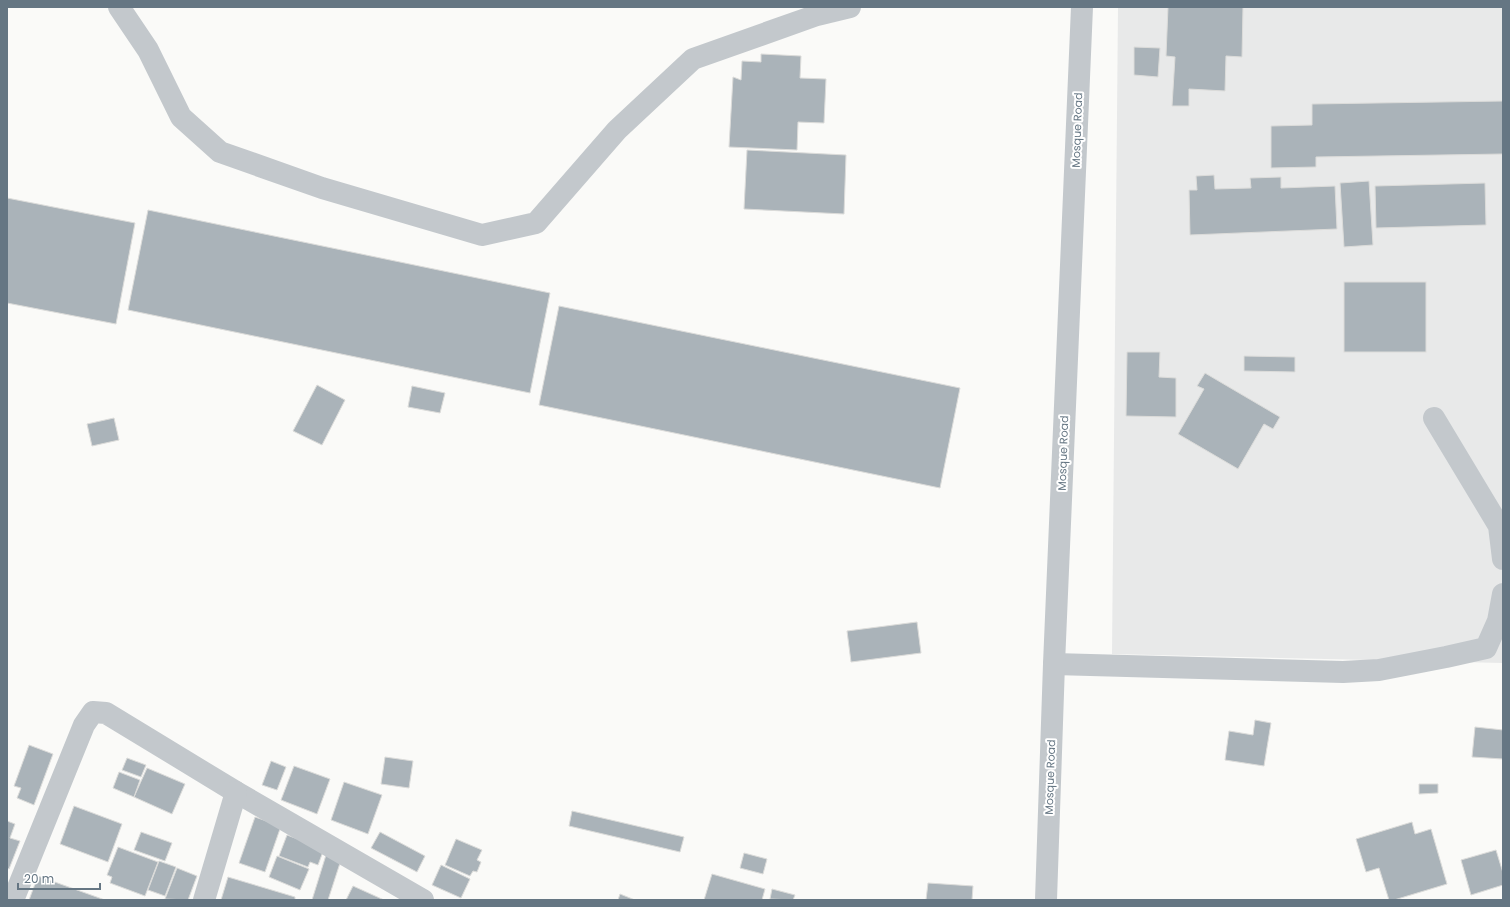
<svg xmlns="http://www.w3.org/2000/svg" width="1510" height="907" viewBox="0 0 1510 907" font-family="Poppins,sans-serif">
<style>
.built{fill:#e8e9e9}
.building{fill:#aab3b9;stroke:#dcdcda}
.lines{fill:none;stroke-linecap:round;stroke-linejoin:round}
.minor{stroke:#c3c8cc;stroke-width:22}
.labels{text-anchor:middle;stroke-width:4;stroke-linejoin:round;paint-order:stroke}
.street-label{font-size:11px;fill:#657683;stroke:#fff}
</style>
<rect width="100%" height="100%" fill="#fafaf8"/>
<path class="built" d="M1118,7h385v656l-391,-9z"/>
<g class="building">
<path d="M1168,7h75l-1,50 -16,-1 -1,35 -36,-2v17h-17l3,-49 -9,-1z"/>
<path d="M1134,47l26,1 -2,29 -24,-2z"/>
<path d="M761,54l40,2 -1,22 26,1 -2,44 -26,-1 -1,28 -68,-3 4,-70 8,3 1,-19 19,1z"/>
<path d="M1503,101v53l-187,3v10l-45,1v-42l41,-1v-21z"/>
<path d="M747,150l99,5 -2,59 -100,-5z"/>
<path d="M1214,175l1,14 36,-1 -1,-10 31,-1v11l54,-2 2,43 -147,6 -1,-45h8l-1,-14z"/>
<path d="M1369,181l4,64 -29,2 -4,-64z"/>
<path d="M1485,183l1,42 -110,3 -1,-42z"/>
<path d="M7,198l128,25 -19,101 -109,-21z"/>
<path d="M148,210l402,83 -20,100 -402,-83z"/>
<rect x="1344" y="282" width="82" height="70"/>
<path d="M559,306l401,82 -20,100 -401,-83z"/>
<path d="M1127,352h33l-1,25 17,1v39l-50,-1z"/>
<path d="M1244,356l51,1v15l-51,-1z"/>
<path d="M1205,373l75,44 -7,12 -9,-5 -26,45 -60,-35 26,-45 -7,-3z"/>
<path d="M317,385l28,15 -23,45 -29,-14z"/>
<path d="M412,386l33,7 -5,20 -32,-6z"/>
<path d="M114,418l5,22 -27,6 -5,-22z"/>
<path d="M917,622l4,31 -70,9 -4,-31z"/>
<path d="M1255,720l16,3 -7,43 -39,-6 4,-29 24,4z"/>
<path d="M1475,727l28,3v29l-31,-2z"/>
<path d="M29,745l24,9 -19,51 -17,-7 4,-10 -7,-2z"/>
<path d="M385,757l28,4 -4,27 -28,-4z"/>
<path d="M127,758l19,7 -5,12 -19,-7z"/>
<path d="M271,761l15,6 -9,23 -15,-5z"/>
<path d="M294,766l36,13 -13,35 -36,-14z"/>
<path d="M147,768l38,16 -13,30 -38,-17z"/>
<path d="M119,772l21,8 -6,17 -21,-9z"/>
<path d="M344,782l38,13 -14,39 -37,-14z"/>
<path d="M1419,784h19v9l-19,1z"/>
<path d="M74,806l48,18 -14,38 -48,-18z"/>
<path d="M572,811l112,26 -4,15 -111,-26z"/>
<path d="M255,817l26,9 -16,46 -26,-9z"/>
<path d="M7,821l8,3 -5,14 10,3 -11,28 -2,-1z"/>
<path d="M1412,822l3,12 16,-5 16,55 -53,16h-5l-10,-32 -13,4 -10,-33z"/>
<path d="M141,832l31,11 -7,18 -31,-11z"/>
<path d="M380,832l45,24 -8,16 -46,-24z"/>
<path d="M287,835l37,14 -6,16 -8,-3 -2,5 -29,-11z"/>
<path d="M456,839l26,11 -5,10 4,2 -4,10 -4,-1 -3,5 -25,-11z"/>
<path d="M118,847l40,15 -13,34 -35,-13 2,-6 -5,-2z"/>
<path d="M1496,850l7,23v12l-32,10 -10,-35z"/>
<path d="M744,853l23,6 -4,15 -23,-6z"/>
<path d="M326,855l15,5 -13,40h-16z"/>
<path d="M277,856l32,13 -9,21 -31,-13z"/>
<path d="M159,861l17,6 -11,29 -17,-6z"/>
<path d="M441,865l29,14 -9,19 -29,-13z"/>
<path d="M177,868l20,8 -9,24 -23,-1z"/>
<path d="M712,874l53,15 -3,11h-58z"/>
<path d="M38,876l67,24h-76z"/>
<path d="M228,877l67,20v3h-74z"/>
<path d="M928,883l45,3 -1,14h-46z"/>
<path d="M353,886l31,14h-38z"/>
<path d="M772,889l23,6 -2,5 -23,-1z"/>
<path d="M620,894l15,6h-17z"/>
</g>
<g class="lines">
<g class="minor">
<path d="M119,7l29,43 33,67 39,35 102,36 160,47 54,-12 81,-93 76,-71 124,-44 33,-8"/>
<path d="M1434,418l65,108 4,33"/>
<path d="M1054,664l289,8 36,-2 67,-13 40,-9 12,-27 5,-27"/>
<path d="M13,900l71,-175 9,-13 13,1 130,79 187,108"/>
<path d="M204,900l32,-108"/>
<path d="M1046,900l8,-236 28,-657"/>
</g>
</g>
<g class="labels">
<g class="street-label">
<text transform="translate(1077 130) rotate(-88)" y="4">Mosque Road</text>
<text transform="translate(1063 453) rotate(-88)" y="4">Mosque Road</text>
<text transform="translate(1050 777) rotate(-88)" y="4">Mosque Road</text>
</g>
</g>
<rect width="1510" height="907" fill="none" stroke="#657683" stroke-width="16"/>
<path d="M18 883v6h82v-6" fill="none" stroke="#657683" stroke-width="2"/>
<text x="24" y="883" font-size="12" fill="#657683" stroke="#ffffff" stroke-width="3" paint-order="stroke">20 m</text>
</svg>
